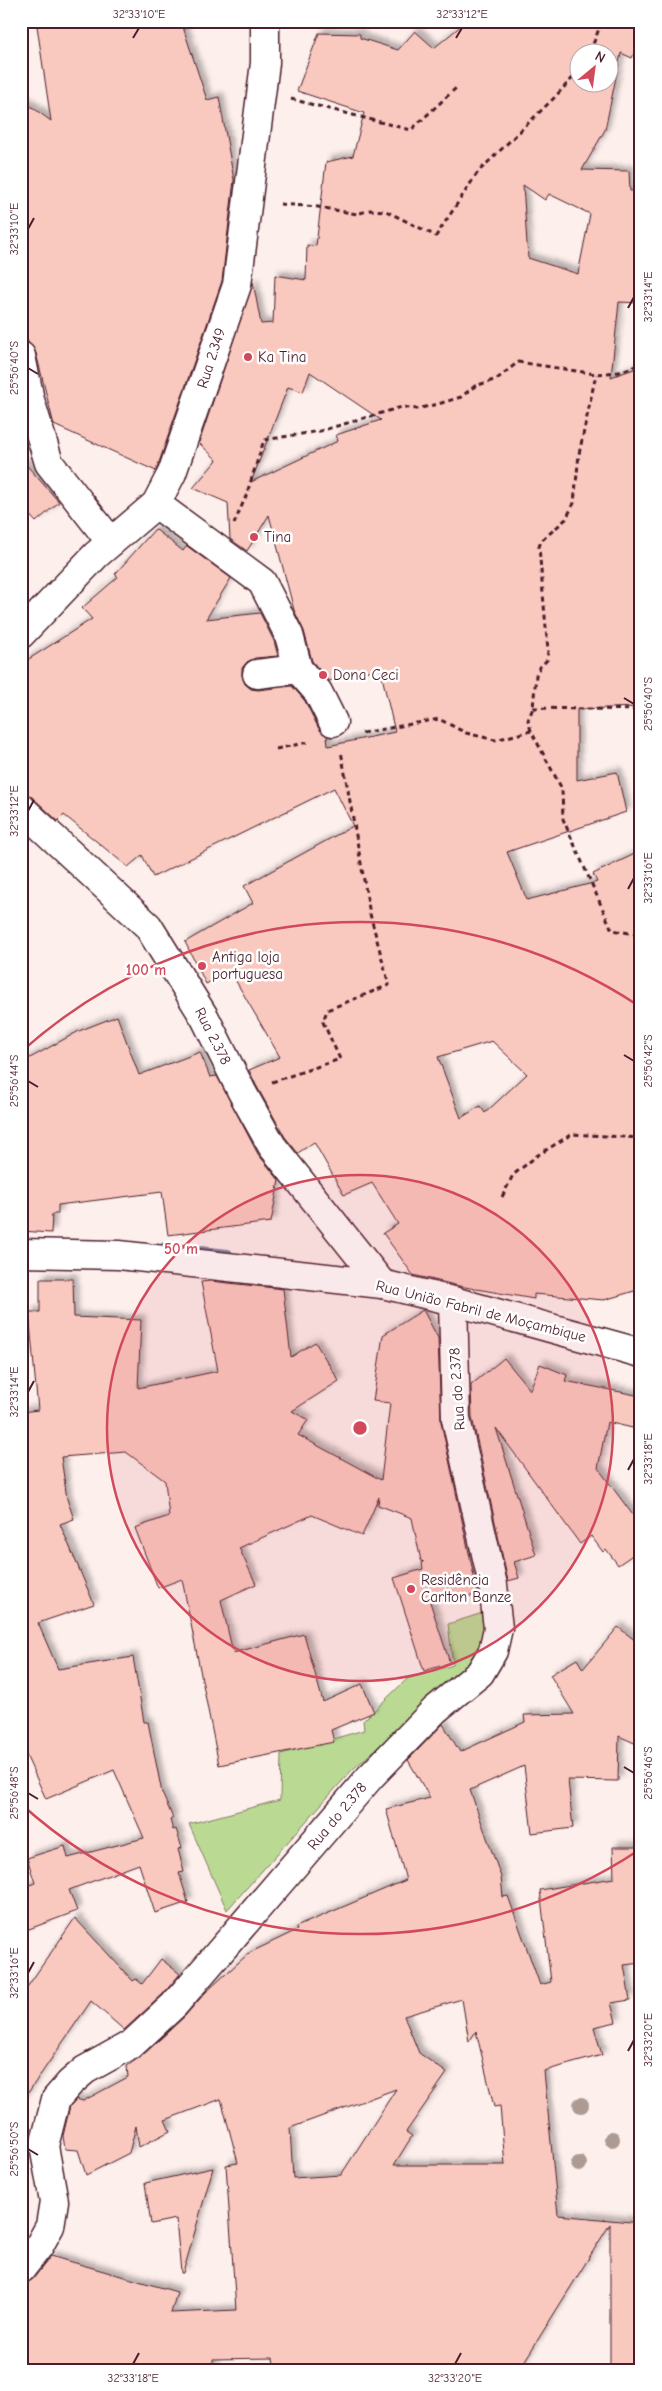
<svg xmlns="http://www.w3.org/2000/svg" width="662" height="2391" viewBox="0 0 662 2391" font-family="'Comic Neue',sans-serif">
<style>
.green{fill:#bada94;stroke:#827c60}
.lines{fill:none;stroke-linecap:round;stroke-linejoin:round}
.stream{stroke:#7e89a8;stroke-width:10}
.building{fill:#f9c9bf;stroke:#4a1f2b;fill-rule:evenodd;filter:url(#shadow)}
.minor-casing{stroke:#4a1f2b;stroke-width:31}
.path{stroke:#4a1f2b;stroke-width:3;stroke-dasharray:5 4;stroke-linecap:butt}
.minor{stroke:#fff;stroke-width:28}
.tree{fill:#ad9b93}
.ticks{fill:none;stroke:#4a1f2b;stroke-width:2}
.ring{fill:none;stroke:#d1495b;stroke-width:2.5}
.poi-dot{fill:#d1495b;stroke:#fff;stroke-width:2}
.labels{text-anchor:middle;stroke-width:5;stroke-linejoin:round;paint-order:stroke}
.poi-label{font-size:15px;fill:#4a1f2b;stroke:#fff;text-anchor:start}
.street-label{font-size:15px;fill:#4a1f2b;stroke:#fff}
.centre{fill:#d1495b;stroke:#fff;stroke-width:2.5}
.ring-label{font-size:15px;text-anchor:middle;font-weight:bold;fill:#d1495b;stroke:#fff;stroke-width:5;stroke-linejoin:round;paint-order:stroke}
.neatline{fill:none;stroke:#4a1f2b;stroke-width:2}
.ticks-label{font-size:12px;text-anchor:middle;fill:#4a1f2b}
</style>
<defs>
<filter id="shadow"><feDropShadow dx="4.5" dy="-4.5" stdDeviation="2.5" flood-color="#0004"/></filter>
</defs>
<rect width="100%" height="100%" fill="#fdefec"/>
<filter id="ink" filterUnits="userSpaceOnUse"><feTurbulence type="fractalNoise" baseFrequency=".02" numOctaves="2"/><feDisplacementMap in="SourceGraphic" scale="10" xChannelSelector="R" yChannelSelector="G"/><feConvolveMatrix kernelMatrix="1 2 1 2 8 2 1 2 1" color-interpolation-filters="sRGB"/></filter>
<g filter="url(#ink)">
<path class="green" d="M492,1610l-1,38 -139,122 -125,140 -38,-86 91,-24 1,-46 83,-24 -1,-9 44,-42 46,-14 -5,-41z"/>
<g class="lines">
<path class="stream" d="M165,1247l63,7"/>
</g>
<g class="building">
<path d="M67,21h114l26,79 12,-3 15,83 -12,101 -66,190 -102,-46 -18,-72 -8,-11 -7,-18v-225l30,22 -14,-95z"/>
<path d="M467,21h174v19l-9,18 -11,-5 -16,77 -23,40 47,1 1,20 11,-1v113l-22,-1 -8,75 26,-9 1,6h3v333l-64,2v71l40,-8 9,40 -119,40 20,48 70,-18 -4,-8 48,-23v438l-37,11 -70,-6v5l-75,-13 -46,-11 -30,-42 15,-9 -26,-41 -28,12 -30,-53 -16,11 -13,-16 -29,-52 -7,-15 31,-13 -50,-86 -24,13 -21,-42 68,-39 -9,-17 109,-60 -19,-38 -181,89 -11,-22 -14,12 -64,-52 -6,6 -26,-24 -11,-4v-129l71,-45 -10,-11 36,-31 -3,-3 40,-45 28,22 4,-5 44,32 -25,41 54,-6 14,28 4,15 -23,2 -8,4 -5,6v7l3,9 6,5 7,1 34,-4 13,15 14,28 8,7 1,10 67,-14 -15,-64 -51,13 -17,-20 -8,-30 -10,-21 -25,-95 -22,36 -17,-12 -2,-36 -35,-15 24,-28 -18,-17 54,-161 8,42 12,-1 2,-48 31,5 1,-35 9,1 10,-84 27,-6 11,-43 -67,-22 22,-58 41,1v4l38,12 17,-19 19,17zM580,52h30v30h-30zM523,185l22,15 4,-6 41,20 -12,60 -50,-16zM310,372l71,48 -45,15 2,6 -87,41 37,-95 15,5zM492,1041l35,33 -42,39 -5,-7 -19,12 -23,-61z"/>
<path d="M21,459l38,43 -23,20 -15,-16z"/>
<path d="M117,1016l22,59 61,-23 10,25 7,-1 41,78 21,26 -8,42 -103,13 -6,-43 -104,13v9h-6l-1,19 -30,-2v-168l58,-32z"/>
<path d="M40,1279h33l1,38 67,3 -3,68 80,-17 -17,-89 9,-1 73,8 8,68 24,-15 24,39 -47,30 16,9 -10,15 83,45 9,-77 -17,-2 10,-66 40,-25 15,28 3,84 37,173 -48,7 20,61 -26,8 -30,-93 29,-9 -1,-6 2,-1 -3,-1 -9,-43 -34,-13 1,-8 -17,39 -50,-21 -73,33 17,36 -35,16 12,53 71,-19 19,68 39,-18 12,28 -43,18 3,12 -115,23 -37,-186 -24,9 -23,-60 34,-12 -4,-35 -39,-29 -65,5 6,42 7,20 -14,5 34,80 -56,19 20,46 75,-12 11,65h4l14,71 11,25 -3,2 3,10 3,-1 6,19 -4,1 6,23 -5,1 9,29 -33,11 -16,-49 -70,26 8,21 -56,21v-43l14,-6 -8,-25 38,-12 3,12 76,-20 -30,-68 -68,29 -25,-55v-332l17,-2 -9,-98h11z"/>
<path d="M504,1358l26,32 10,-26 27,11 -2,6 76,15v34l-34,-8 -9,46 43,58v23l-23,16 -12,-16 -3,3 -12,-16 -11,8 -84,-116 40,127 -22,7 5,16 -11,3 -36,-164 -1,-32z"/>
<path d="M618,1627l23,18v101l-22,-10 -1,45 -50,-1 5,48 -41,5 -8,-67 -54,24 31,87 2,20 5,-1 32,89 11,-3 -11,-92 74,-12 -1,-31h28v116l-17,2 6,35 -19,3 5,19 -22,5 8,28 -58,16 14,144 83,8v147h-31v-146l-91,146h-244l-2,-12 -60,1v11h-192v-71l4,-15 8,-5 18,-23 126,36 -6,21 65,-3 -10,-145 12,-2 -17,-64 -56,21 5,11 -31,16 -3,-21 -7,27 -43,22 -8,-25 -13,-1 -2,-13 7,-30 6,-7 7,2 45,-24 -1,-11 16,-11 42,-39 20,-23 44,-40 48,-23 -1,-3 110,-47 -20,-71 44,-11 -22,-38 35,-36 17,28 65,-30 -1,-7 50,-1 -24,-39 27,-16 6,10zM462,1999l7,43 7,-11 18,76 6,-1 5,59h-111l18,-29 -6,-4 41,-59 -28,-20 -15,-37zM396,2089l-55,86 -48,3 -3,-50z"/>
<path d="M75,1918l58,63 3,-2 6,5 19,-25 19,15 -17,20 -39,36 -33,-29 -70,102v-107z"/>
<path d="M213,2168l-30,105h-2l-5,-54 -25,5 -6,-41z"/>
</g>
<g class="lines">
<g class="minor-casing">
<g id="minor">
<path d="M21,356l9,44 19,63 62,79"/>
<path d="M156,504l106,78 27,53 9,34 20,23 15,30"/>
<path d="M21,634l75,-79 60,-51 16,-31 65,-188 28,-222v-42"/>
<path d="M257,674l41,-5"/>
<path d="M21,808l127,118 57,92 37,74 30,54 110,138"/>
<path d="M21,1253l98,2 263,29 71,17 188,52"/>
<path d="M21,2269l18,-23 11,-20 4,-25 -10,-55 12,-47 14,-16 15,-13 47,-26 42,-39 196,-228 65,-67 45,-37 13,-22 5,-23 -5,-43 -37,-166 -3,-118"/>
</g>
</g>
<g class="path">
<path d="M590,52l12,-31"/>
<path d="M291,99l120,31 45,-42"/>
<path d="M280,204l38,3 39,7 13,-4 16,1 50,25 42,-64 75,-73 27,-29"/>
<path d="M234,524l12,-28 18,-56 56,-9 82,-24 15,2 21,-5 23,-7 14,-11 22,-7 21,-17 78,12 23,-2 22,-8"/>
<path d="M533,708l108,2"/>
<path d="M531,731l-3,-11 5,-12 3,-33 4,-8 7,-7 1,-9 -9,-104 2,-6 25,-22 8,-16 5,-49 17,-80"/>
<path d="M362,733l77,-14 27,14 29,7 36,-9 31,58 1,30 49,111 29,5"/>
<path d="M276,749l33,-7"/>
<path d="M272,1082l68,-23 -17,-37 4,-12 62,-25 -19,-71 -29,-163"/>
<path d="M502,1197l11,-22 25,-20 34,-21 69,4"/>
</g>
<use href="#minor" class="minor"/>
</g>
<g class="tree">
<circle cx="581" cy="2105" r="8"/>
<circle cx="612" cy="2139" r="8"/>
<circle cx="579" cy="2164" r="8"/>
</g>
</g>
<path class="ticks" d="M133,38l6,-10M456,38l6,-10M28,229l6,-11M628,308l6,-11M28,368l10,6M624,698l10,6M28,811l6,-11M628,889l6,-11M624,1055l10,6M28,1081l10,6M28,1392l6,-11M628,1470l6,-11M624,1767l10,6M28,1793l10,6M28,1973l6,-11M628,2051l6,-11M28,2149l10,6M133,2364l6,-11M455,2364l6,-11"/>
<circle cx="360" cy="1428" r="253" fill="#d1495b" fill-opacity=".12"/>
<g class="ring">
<circle cx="360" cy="1428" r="253"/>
<path d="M639 1850A506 506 0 0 1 21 1804M21 1052A506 506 0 0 1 639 1006"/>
</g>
<g class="poi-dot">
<circle cx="248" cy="357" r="5"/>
<circle cx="254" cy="537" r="5"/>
<circle cx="323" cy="675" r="5"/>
<circle cx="202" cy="966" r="5"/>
<circle cx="411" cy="1589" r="5"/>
</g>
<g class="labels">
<g class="poi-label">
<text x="258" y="362">Ka Tina</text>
<text x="264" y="542">Tina</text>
<text x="333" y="680">Dona Ceci</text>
<text x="212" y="962">Antiga loja<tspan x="212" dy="17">portuguesa</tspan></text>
<text x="421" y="1585">Residência<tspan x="421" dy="17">Carlton Banze</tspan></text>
</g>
<g class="street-label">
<text transform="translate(211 358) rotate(-72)" y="5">Rua 2.349</text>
<text transform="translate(213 1036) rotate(63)" y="5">Rua 2.378</text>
<text transform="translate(481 1311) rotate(14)" y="5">Rua União Fabril de Moçambique</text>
<text transform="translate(457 1389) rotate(-94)" y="5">Rua do 2.378</text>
<text transform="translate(337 1816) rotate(-50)" y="5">Rua do 2.378</text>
</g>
</g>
<circle cx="360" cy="1428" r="8" class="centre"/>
<g class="ring-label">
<text x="146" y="975">100 m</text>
<text x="181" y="1254">50 m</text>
</g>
<rect width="662" height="2391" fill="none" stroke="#fff" stroke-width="55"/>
<g transform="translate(594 68) rotate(29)"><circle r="24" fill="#ffffff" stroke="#b7a5aa"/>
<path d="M0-4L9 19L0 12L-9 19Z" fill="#d1495b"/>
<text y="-8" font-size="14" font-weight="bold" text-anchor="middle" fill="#4a1f2b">N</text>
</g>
<rect x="28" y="28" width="606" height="2336" class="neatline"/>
<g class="ticks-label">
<text x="139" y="18">32°33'10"E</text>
<text x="462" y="18">32°33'12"E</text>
<text transform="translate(14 229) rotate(-90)" y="4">32°33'10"E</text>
<text transform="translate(648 297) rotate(-90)" y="4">32°33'14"E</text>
<text transform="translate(14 368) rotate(-90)" y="4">25°56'40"S</text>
<text transform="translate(648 704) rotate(-90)" y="4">25°56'40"S</text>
<text transform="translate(14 811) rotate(-90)" y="4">32°33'12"E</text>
<text transform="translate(648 878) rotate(-90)" y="4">32°33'16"E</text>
<text transform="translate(648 1061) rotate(-90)" y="4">25°56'42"S</text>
<text transform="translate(14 1081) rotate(-90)" y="4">25°56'44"S</text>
<text transform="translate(14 1392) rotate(-90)" y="4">32°33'14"E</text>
<text transform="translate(648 1459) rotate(-90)" y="4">32°33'18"E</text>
<text transform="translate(648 1773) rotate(-90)" y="4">25°56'46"S</text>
<text transform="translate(14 1793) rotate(-90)" y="4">25°56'48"S</text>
<text transform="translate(14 1973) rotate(-90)" y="4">32°33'16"E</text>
<text transform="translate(648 2040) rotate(-90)" y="4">32°33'20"E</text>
<text transform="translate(14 2149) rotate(-90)" y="4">25°56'50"S</text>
<text x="133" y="2382">32°33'18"E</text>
<text x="455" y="2382">32°33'20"E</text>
</g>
</svg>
